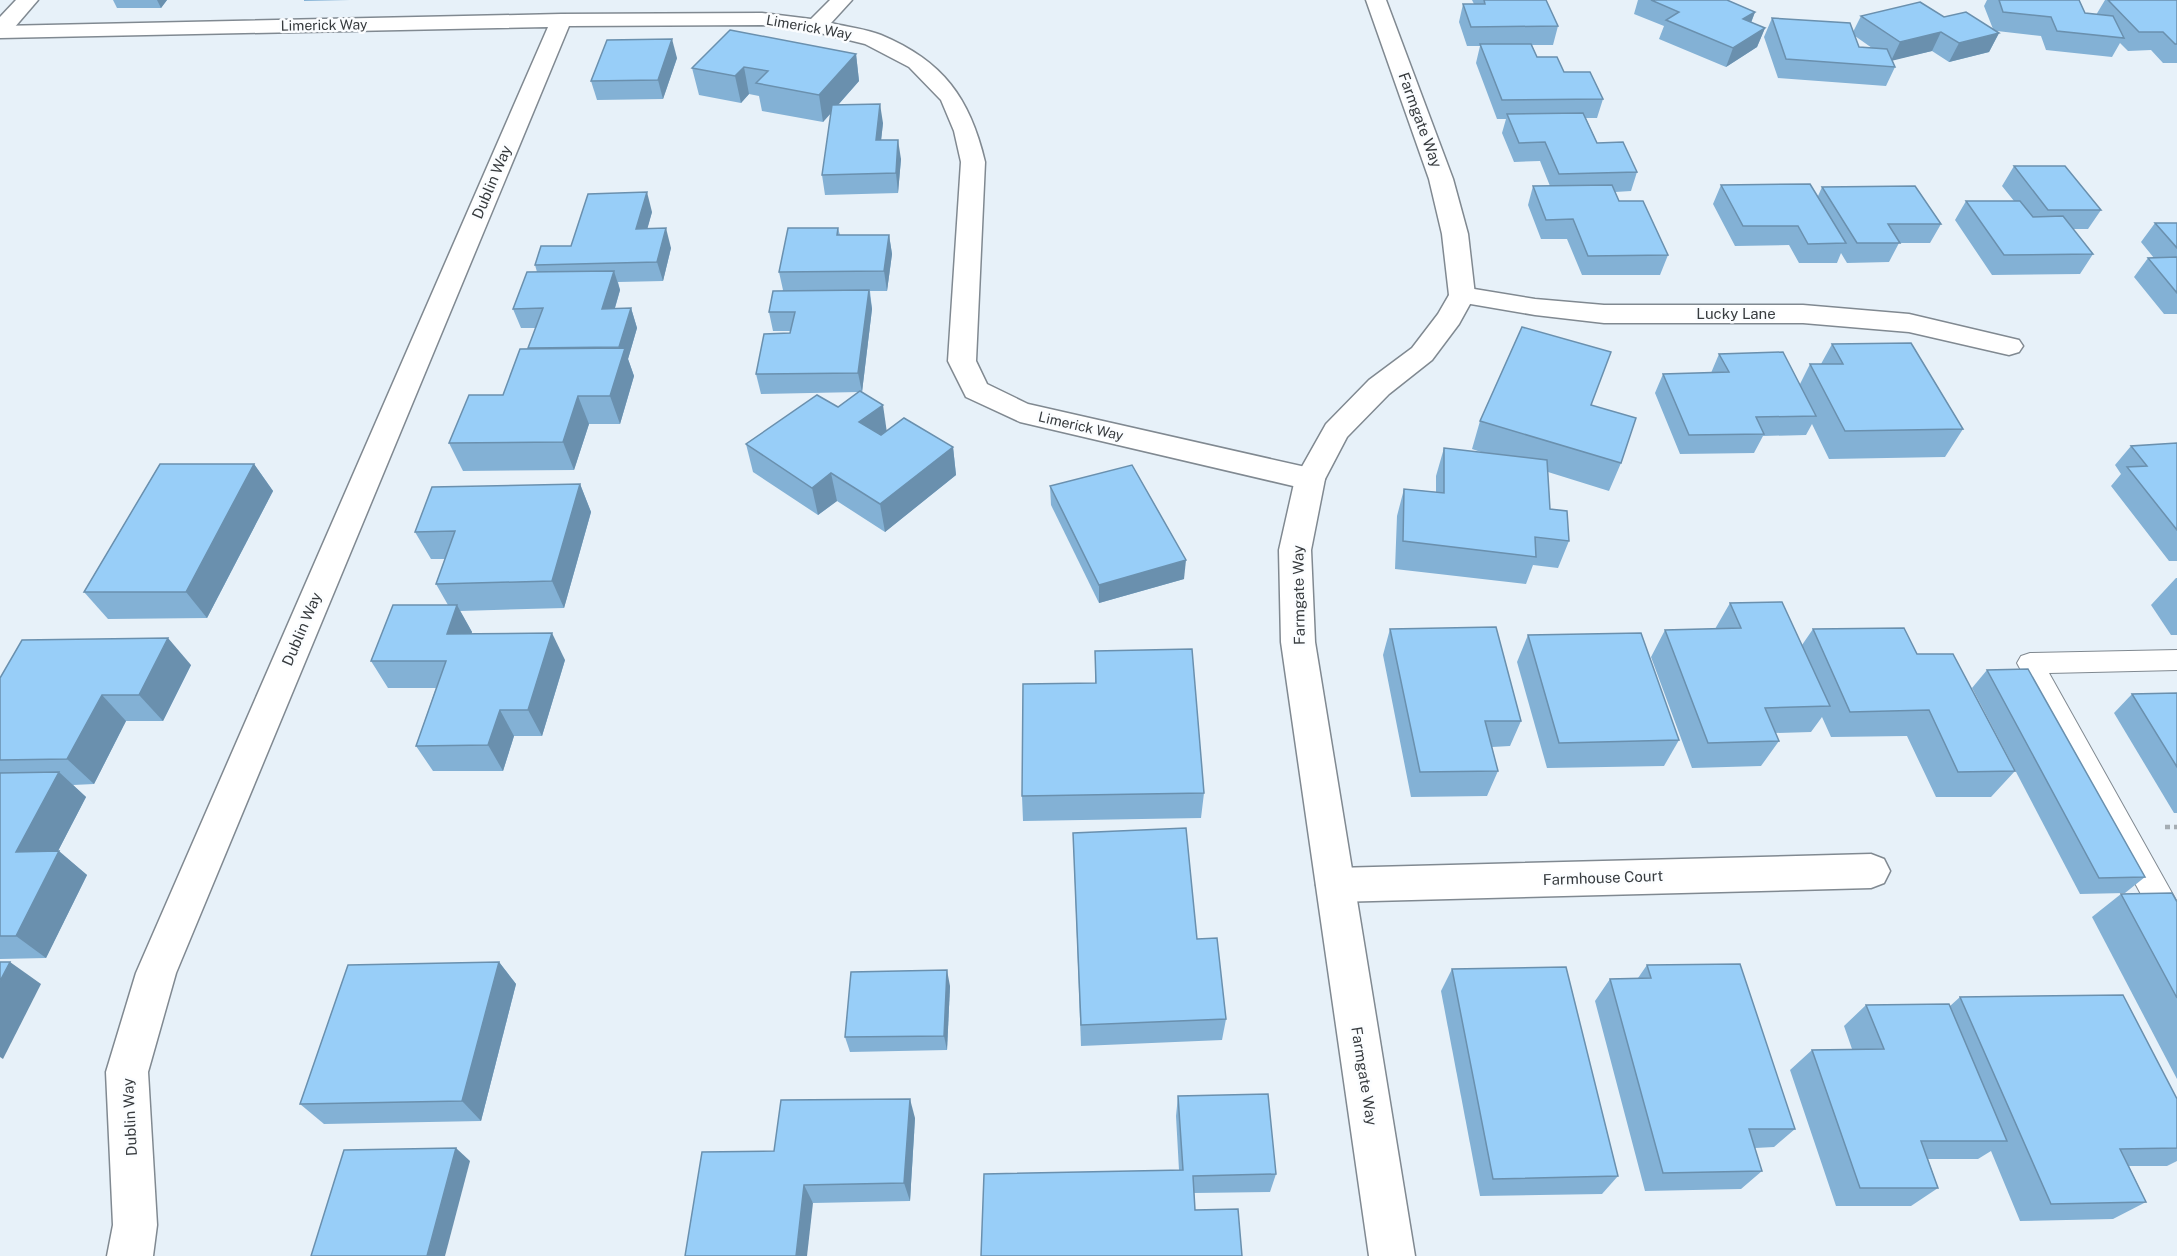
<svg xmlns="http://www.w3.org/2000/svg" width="2177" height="1256" viewBox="0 0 2177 1256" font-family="'Public Sans',sans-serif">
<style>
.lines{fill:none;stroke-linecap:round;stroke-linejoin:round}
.service-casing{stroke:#808991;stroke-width:2}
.minor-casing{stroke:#808991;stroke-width:3}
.tertiary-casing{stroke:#808991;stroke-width:3}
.path{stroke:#a5adb3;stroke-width:4.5;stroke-dasharray:5 4;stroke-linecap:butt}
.service{fill:#fff;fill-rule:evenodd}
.minor{fill:#fff;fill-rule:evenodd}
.tertiary{fill:#fff;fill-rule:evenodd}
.wall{fill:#83b1d5;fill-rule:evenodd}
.shaded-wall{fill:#6a90ae}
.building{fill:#98cef8;stroke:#6a90ae;stroke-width:1.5}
.labels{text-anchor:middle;stroke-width:5;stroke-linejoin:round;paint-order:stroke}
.far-street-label{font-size:14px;fill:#373b3e;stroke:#fbfdff}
.street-label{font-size:15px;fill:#373b3e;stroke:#fbfdff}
</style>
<rect width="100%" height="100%" fill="#e7f1f9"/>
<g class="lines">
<g class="service-casing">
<path id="service" d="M2177,650v20l-128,3 128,229v43l-11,-4 -149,-278 4,-7 9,-3z"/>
</g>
<g class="minor-casing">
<g id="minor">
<path d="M830,0h22l-21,23c16,4 35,6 50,12 62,26 89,63 104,127l-9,199 11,23 41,20 282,64 11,3 4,8 -4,8 -11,3 -290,-68 -54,-25 -18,-36 13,-199 -7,-31 -13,-31 -32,-33 -44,-23 -49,-12 -54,-7 -193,1 -393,947 -28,99 9,153 -4,31h-46l6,-31 -7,-153 30,-99 412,-946 -548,11v-12l561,-12 201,-1 49,6z"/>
<path d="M1462,287l73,12 69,6h199l106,9 110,26 4,6 -4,6 -10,3 -100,-23 -106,-9h-199l-69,-8 -82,-14 -4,-6 4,-6z"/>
<path d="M1871,854l13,5 6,12 -6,12 -13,5 -536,14 -13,-5 -6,-12 6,-12 13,-5z"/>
</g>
</g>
<g class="tertiary-casing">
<g id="tertiary">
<path d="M16,0h22l-30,35 -8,1v-19z"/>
<path d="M1366,0h20l67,179 15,55 7,61 -16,29 -27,36 -43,34 -42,43 -22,42 -14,71 4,92 100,614h-46l-88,-614 -2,-92 16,-71 31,-55 43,-44 43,-32 26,-34 11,-19 -7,-61 -13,-55z"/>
</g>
</g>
<path class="path" d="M2165,827h12"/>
<use href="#service" class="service"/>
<use href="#minor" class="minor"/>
<use href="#tertiary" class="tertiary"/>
</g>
<g class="wall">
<path d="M113,0h54l-6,8h-44z"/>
<path d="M304,0h46l-46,1z"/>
<path d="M1472,0h74l12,26 -5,19h-21l5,12 27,15 39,27 -6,19h-11l11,25 40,29 -6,19 -16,1 4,9 49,54 -8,20h-78l-15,-36h-26l-13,-34 5,-19h17l-10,-25 -26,1 -12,-29 4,-14h-9l-21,-56 4,-17h-13l-8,-24 4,-18h11z"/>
<path d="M1638,0h89l28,12 -4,11 14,5 -8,19 -31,20 -67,-28 5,-13 -30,-12z"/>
<path d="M1987,0h92l6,13 11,2 9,-15h72v63h-14l-12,-13 -23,1 -8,-8 -8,14 -66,-7 -5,-14 -44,-5 2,2 -10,19 -40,10 -17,-11 -40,9 3,7 -9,19 -108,-8 -14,-41 8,-19 81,14 8,-16 83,1 49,12 -9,-23zM1855,36l17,12 -13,-1z"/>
<path d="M856,54l3,27 -21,24 45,18 -2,17 20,19 -3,34 -73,2 -3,-20 9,-62 -8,9 -61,-11 -3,-15 -10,-2 -8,9 -42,-8 -7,-27z"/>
<path d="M677,58l-14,41 -66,1 -6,-19z"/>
<path d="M2014,166l87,44 -13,19h-15l20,25 -13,20 -88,1 -37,-55 11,-19h48l-12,-15z"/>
<path d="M1721,185l97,11 4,-9 119,37 -11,19h-31l-10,19 -42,1 -6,-10 -4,10h-38l-10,-18 -54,1 -22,-42z"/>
<path d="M652,212l-5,17 24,19 -8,33 -45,1 2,8 -5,18h16l6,20 -9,31 6,17 -14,48h-31l-15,46 -111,1 -14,-28 54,-48 25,-46 8,-21h-15l-8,-19 24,-37 -2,-7 36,-19z"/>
<path d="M2155,223h22v91h-13l-30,-37 14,-19h6l-13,-16z"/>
<path d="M838,228l2,7h49l3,19 -5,37h-17l2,18 -10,83 25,39 66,16 3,28 -71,57 -48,-31 -19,14 -65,-43 -7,-28 92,-37 21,-15 -98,2 -5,-20 34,-41 1,-2h-18l-4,-19 14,-22 -4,-18z"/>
<path d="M1832,344l131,85 -18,28 -116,2 -17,-35 -6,11 -43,1 -9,17 -74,1 -25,-61 8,-19 48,-1 8,-19 81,30 10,-20h11z"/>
<path d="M1591,405l30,58 -12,28 -61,-19 2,37 19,32 -11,27 -25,-3 -7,19 -131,-15 2,-53 7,-27 32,3v-16l8,-28 40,5 -12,-4 8,-28z"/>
<path d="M2177,443v118h-8l-58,-75 10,-12 -6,-9 16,-19z"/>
<path d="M254,464l19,27 -66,127 -99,1 -24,-27z"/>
<path d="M580,484l11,28 -27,96 -104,3 12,21 -1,2 94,26 -23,76h-28l-11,35h-70l-17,-25 20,-58h-48l-17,-27 77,-56 -12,-21 9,-25h-14l-16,-27z"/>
<path d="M1050,486l134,93 -85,24 -48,-98z"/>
<path d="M2176,578h1v57h-6l-20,-30z"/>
<path d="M1730,603l72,42 11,-16 104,25 98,117 -24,26h-55l-29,-61 -76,1 -9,-20 -11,15 -36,1 4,8 -18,25 -69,2 -41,-111 14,-27 50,-1z"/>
<path d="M1390,629l131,92 -11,25 -18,1 6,24 -11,25 -76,1 -28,-142z"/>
<path d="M1528,635l151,105 -15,26 -117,2 -30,-106z"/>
<path d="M1095,651l109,142 -3,25 -178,3 -1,-25 73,-113z"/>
<path d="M191,665l-28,56h-37l-32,63 -21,1 13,12 -28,54 29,24 -41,83 -46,1v-281z"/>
<path d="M1987,670l158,207 -20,16 -45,1 -108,-206z"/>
<path d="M2177,693v120h-3l-60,-100 18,-19z"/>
<path d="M1073,833l153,186 -4,21 -141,6z"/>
<path d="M2121,894l56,8v177l-85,-162z"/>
<path d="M499,962l17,22 -35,137 -157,3 -24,-20z"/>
<path d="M1647,965l148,164 -21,18 -19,1 7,23 -21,18 -96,2 -50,-190 15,-22 28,-1z"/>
<path d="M1452,969l166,207 -16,18 -122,2 -39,-205z"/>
<path d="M950,986l-3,64 -97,2 -5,-15z"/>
<path d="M1960,997l217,102v62l-10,5h-38l17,36 -33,17 -93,2 -29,-70 -13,8h-50l10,29 -27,18h-75l-46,-136 22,-20 40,-1 -8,-23 22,-21 84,1z"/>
<path d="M1178,1096l98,78 -6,18 -76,1 1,17 -214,46 198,-86 -3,-54z"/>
<path d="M915,1118l-5,83 -97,2 -39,-52z"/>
</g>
<g class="shaded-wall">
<path d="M157,0h10l-6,8z"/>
<path d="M1755,12l-7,18 -5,-11z"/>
<path d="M1765,28l-8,19 -31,20 7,-19z"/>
<path d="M1941,32l-9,19 -41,10 9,-19z"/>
<path d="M1999,33l-10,19 -40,10 10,-19z"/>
<path d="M672,39l5,19 -14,41 -5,-19z"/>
<path d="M856,54l3,27 -36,41 -4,-27z"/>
<path d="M744,67l5,27 -8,9 -6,-27z"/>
<path d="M880,104l3,19 -4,36 -3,-19z"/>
<path d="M898,140l3,19 -3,34 -2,-20z"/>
<path d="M647,192l5,20 -10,36 -6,-19z"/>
<path d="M666,228l5,20 -8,33 -6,-19z"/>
<path d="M889,235l3,19 -5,37 -3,-20z"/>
<path d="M614,271l6,19 -11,38 -7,-19z"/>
<path d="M869,290l3,19 -10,83 -4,-19z"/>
<path d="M631,308l6,20 -9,31 6,17 -14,48 -10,-28 9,-49z"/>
<path d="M578,396l11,28 -15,46 -11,-28z"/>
<path d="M883,405l4,28 -23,17 -5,-28z"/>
<path d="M953,447l3,28 -71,57 -5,-28z"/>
<path d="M254,464l19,27 -66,127 -21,-26z"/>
<path d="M831,473l6,28 -19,14 -6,-27z"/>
<path d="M580,484l11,28 -27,96 -12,-27z"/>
<path d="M1186,560l-2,19 -85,24v-18z"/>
<path d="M457,605l15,27 -10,29 -15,-27z"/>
<path d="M552,633l13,27 -23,76 -14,-26z"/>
<path d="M168,638l23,27 -28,56 -24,-26z"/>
<path d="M102,695l24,26 -32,63 -27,-25z"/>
<path d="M500,710l14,26 -11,35 -15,-26z"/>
<path d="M59,772l27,25 -41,79 -29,-24z"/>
<path d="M59,851l28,24 -41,83 -30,-22z"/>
<path d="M10,962l31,22 -38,75 -3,-2v-76z"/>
<path d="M499,962l17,22 -35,137 -19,-20z"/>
<path d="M947,970l3,16 -3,64 -3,-14z"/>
<path d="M910,1099l5,19 -5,83 -6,-18z"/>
<path d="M456,1148l14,13 -25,95h-18z"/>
<path d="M804,1185l9,18 -6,53h-11z"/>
</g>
<g class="building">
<path d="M1484,0h62l12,26 -87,1 -8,-23h22z"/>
<path d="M1651,0h76l28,12 -12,7 22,9 -32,20 -67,-28 13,-8z"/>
<path d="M1999,0h80l6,13 28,3 11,22 -67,-7 -6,-14 -48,-5z"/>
<path d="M2108,0h69v44h-2l-12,-12h-24z"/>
<path d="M1920,2l24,15 22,-5 33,21 -40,10 -18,-11 -41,10 -39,-26z"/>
<path d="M1772,18l78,5 9,24 28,2 8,18 -109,-8z"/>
<path d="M730,30l126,24 -37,41 -63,-12 12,-12 -24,-4 -9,9 -43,-8z"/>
<path d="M672,39l-14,41 -67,1 16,-41z"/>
<path d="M1480,44h51l6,13h20l7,15h26l13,27 -101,1z"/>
<path d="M880,104l-4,36h22l-2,33 -74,2 10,-70z"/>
<path d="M1583,113l14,30 26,-1 14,30 -78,2 -14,-32 -26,1 -12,-29z"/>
<path d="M2014,166h51l36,44h-53z"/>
<path d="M1810,184l36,59 -38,1 -10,-18h-55l-22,-41z"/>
<path d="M1612,185l7,16h24l25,54 -80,1 -15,-37 -27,1 -13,-34z"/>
<path d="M1915,186l26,38h-53l12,19h-43l-35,-56z"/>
<path d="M647,192l-11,37 30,-1 -9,34 -122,3 6,-19h30l17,-52z"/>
<path d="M1966,201h54l13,16 30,-1 30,38 -89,1z"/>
<path d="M2155,223h22v25z"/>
<path d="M788,228h50l-1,7h52l-5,36 -105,1z"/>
<path d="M2177,257v36l-29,-35z"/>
<path d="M614,271l-12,38 29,-1 -12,39 -91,1 15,-40 -30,1 14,-37z"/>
<path d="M869,290l-11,83 -102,1 8,-40 26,-1 5,-21h-26l4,-21z"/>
<path d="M1522,327l89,25 -20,53 45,13 -15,45 -141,-42z"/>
<path d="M1911,343l52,86 -118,2 -35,-67h33l-11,-20z"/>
<path d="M625,348l-15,48h-32l-15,46 -114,1 20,-48h34l17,-46z"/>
<path d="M1783,352l33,64 -60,1 8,17 -75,1 -26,-61 66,-2 -10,-18z"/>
<path d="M860,391l23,14 -24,17 22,13 23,-17 49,29 -73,57 -49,-31 -19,15 -66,-44 71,-49 21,12z"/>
<path d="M2177,443v87l-50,-63 20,-1 -16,-20z"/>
<path d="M1444,448l103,12 3,49 17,2 2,30 -34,-4 1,20 -133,-16 1,-52 40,4z"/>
<path d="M160,464h94l-68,128h-102z"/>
<path d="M1132,465l54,95 -87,25 -49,-99z"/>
<path d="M580,484l-28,97 -116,3 19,-53 -40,1 17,-45z"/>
<path d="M1782,602l48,104 -65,2 14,33 -71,2 -43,-113 76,-2 -11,-25z"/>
<path d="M393,605h64l-10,29 105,-1 -24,77h-28l-12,35 -72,1 30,-85h-75z"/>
<path d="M1496,627l25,94h-36l13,50 -78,1 -30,-143z"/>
<path d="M1904,628l13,26h36l62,117 -57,1 -29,-62 -79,2 -37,-83z"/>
<path d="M1641,633l38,107 -120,3 -31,-108z"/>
<path d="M168,638l-29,57h-37l-35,64 -67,1v-82l22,-38z"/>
<path d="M1192,649l12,144 -182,3 1,-112 73,-1 -1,-32z"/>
<path d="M2028,669l117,208 -46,1 -112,-208z"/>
<path d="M2177,693v74l-45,-73z"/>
<path d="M59,772l-43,80 43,-1 -43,85h-16v-163z"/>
<path d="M1186,828l11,111 20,-1 9,81 -145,6 -8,-192z"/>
<path d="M2172,893l5,9v96l-56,-104z"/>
<path d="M0,962h10l-10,19z"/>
<path d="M499,962l-37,139 -162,3 48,-139z"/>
<path d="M1740,964l55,165h-46l13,42 -99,2 -53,-194 41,-1 -4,-13z"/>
<path d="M1566,967l52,209 -125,3 -41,-210z"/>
<path d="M947,970l-3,66 -99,1 6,-65z"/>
<path d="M2123,995l54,104v49l-57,1 26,53 -95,2 -91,-207z"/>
<path d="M1949,1004l58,137h-86l17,47h-78l-48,-138 72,-1 -18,-44z"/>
<path d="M1268,1094l8,80 -83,2 2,34 43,-1 4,47h-261l3,-82 199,-4 -5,-74z"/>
<path d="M910,1099l-6,84 -100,2 -8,71h-111l17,-104 72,-1 7,-51z"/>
<path d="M456,1148l-29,108h-116l33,-106z"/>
</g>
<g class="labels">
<g class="far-street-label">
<text transform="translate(324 25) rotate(-1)" y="5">Limerick Way</text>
<text transform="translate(809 27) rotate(10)" y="5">Limerick Way</text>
<text transform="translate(1081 426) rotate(13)" y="5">Limerick Way</text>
</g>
<g class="street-label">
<text transform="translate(1420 120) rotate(70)" y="5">Farmgate Way</text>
<text transform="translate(492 182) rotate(-67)" y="5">Dublin Way</text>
<text x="1736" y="319">Lucky Lane</text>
<text transform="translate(1299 595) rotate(-91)" y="5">Farmgate Way</text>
<text transform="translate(302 629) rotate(-67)" y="5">Dublin Way</text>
<text transform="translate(1603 878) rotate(-2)" y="5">Farmhouse Court</text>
<text transform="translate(1364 1076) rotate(81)" y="5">Farmgate Way</text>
<text transform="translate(130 1117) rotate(-93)" y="5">Dublin Way</text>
</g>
</g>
</svg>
